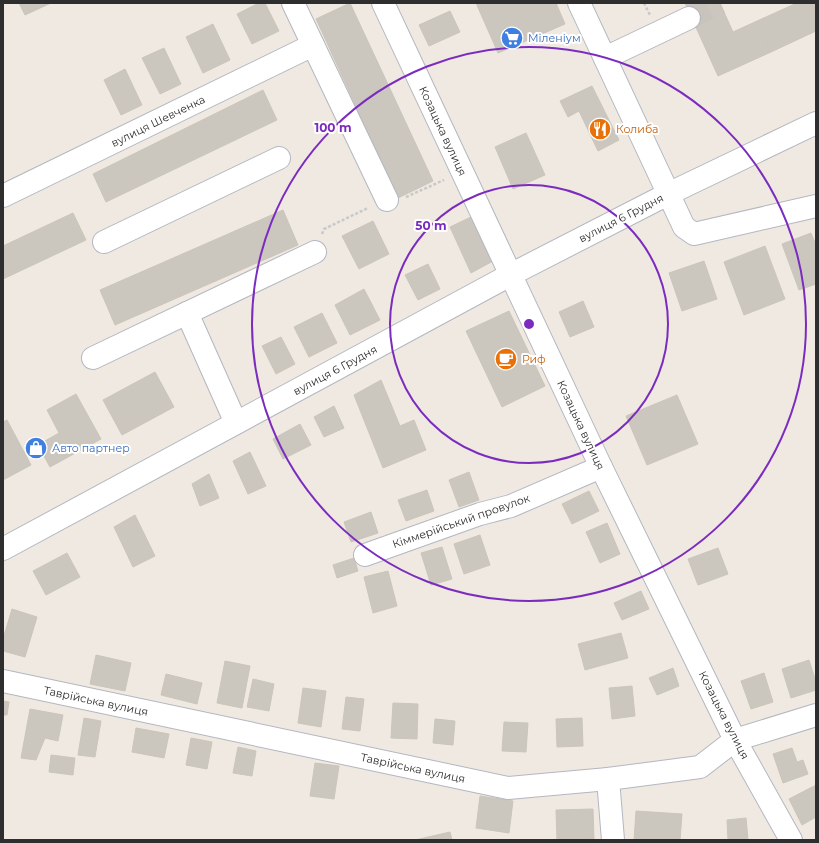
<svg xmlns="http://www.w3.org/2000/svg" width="819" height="843" viewBox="0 0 819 843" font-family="Montserrat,sans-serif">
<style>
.building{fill:#cbc7bf;stroke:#cbc5ba}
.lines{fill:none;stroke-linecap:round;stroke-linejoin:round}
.minor-tunnel{stroke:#c8c4bd;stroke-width:22;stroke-dasharray:22 11;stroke-linecap:butt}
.minor-casing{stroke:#b4b7c1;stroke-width:24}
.path{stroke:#c9c9c9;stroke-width:2.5;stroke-dasharray:3 2;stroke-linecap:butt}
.minor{stroke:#fff;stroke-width:22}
.ring{fill:none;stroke:#7b2cbf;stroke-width:2}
.labels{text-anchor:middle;stroke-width:4;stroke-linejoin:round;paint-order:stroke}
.shop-label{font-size:11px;fill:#366cbe;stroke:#fff;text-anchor:start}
.street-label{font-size:11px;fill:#2e2e2e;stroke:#fff}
.food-label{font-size:11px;fill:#c56008;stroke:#fff;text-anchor:start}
.centre{fill:#7b2cbf;stroke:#fff;stroke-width:2}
.ring-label{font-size:12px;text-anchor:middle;font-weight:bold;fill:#7b2cbf;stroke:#fff;stroke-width:4;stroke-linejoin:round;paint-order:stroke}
</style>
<rect width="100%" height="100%" fill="#efe9e1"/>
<g class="building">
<path d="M19,3h32l-26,12z"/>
<path d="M259,3h6l14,28 -27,13 -15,-30z"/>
<path d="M350,3l83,178 -35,17 -82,-179z"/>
<path d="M476,3h80l9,21 -67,29z"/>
<path d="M685,3h35l13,29 24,-11 14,31 -53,24z"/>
<path d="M797,3h19v28l-45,21 -14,-31z"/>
<path d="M450,11l10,21 -31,14 -10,-21z"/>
<path d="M213,24l17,36 -27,13 -17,-36z"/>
<path d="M164,48l17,36 -21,10 -18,-36z"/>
<path d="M125,69l17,36 -21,10 -17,-35z"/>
<path d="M592,86l27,54 -21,11 -19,-40 -11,6 -8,-16z"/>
<path d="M263,90l14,30 -171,82 -13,-28z"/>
<path d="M526,133l19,42 -32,14 -18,-42z"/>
<path d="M283,210l15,35 -183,80 -15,-35z"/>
<path d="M73,213l13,27 -83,39v-33z"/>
<path d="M473,216l20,45 -22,12 -21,-46z"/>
<path d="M373,221l16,33 -30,15 -17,-33z"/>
<path d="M811,233l5,12v39l-17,6 -17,-46z"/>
<path d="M765,246l20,53 -41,16 -20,-53z"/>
<path d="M704,261l13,38 -35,12 -13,-38z"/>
<path d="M428,264l12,25 -22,11 -13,-25z"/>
<path d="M364,289l16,31 -30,15 -15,-30z"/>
<path d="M583,301l11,26 -24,10 -11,-25z"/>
<path d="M509,311l36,75 -43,21 -36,-76z"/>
<path d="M322,313l15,30 -28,14 -15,-30z"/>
<path d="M281,337l14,27 -19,10 -14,-28z"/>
<path d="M155,372l19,35 -52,28 -19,-35z"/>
<path d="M381,380l19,46 14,-6 12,30 -43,18 -29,-73z"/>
<path d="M76,394l25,45 -51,28 -12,-22 21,-12 -12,-23z"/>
<path d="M677,395l21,49 -51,21 -21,-49z"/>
<path d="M334,406l10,22 -20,9 -10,-20z"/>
<path d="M7,420l24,45 -28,15v-58z"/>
<path d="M300,424l11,21 -28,14 -10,-20z"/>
<path d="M250,452l16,34 -18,8 -15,-33z"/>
<path d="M469,472l10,28 -20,7 -10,-27z"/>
<path d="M209,474l10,24 -19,8 -8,-22z"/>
<path d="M427,490l7,21 -28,10 -8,-21z"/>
<path d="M589,491l10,20 -27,13 -10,-20z"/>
<path d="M371,512l7,21 -27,9 -7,-20z"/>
<path d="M135,515l20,41 -22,11 -19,-40z"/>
<path d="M607,523l13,31 -20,9 -14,-31z"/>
<path d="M480,535l10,30 -26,9 -10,-30z"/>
<path d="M442,547l10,32 -21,6 -10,-32z"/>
<path d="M718,548l10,26 -30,11 -10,-26z"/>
<path d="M67,553l13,24 -34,18 -13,-24z"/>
<path d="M354,558l4,13 -21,7 -4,-13z"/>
<path d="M388,571l9,35 -24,7 -9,-36z"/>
<path d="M641,591l8,18 -27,11 -8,-17z"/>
<path d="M12,609l25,8 -12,40 -22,-6v-12z"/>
<path d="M621,633l7,25 -43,12 -7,-26z"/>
<path d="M96,655l35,8 -6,28 -35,-7z"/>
<path d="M809,660l7,22v8l-25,8 -9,-29z"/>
<path d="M225,661l25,5 -8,42 -25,-5z"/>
<path d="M673,668l6,18 -22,9 -8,-17z"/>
<path d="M764,673l9,29 -22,7 -10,-28z"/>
<path d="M166,674l36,9 -5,21 -36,-9z"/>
<path d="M253,679l21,5 -5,27 -22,-4z"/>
<path d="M632,686l3,30 -23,3 -3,-31z"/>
<path d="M303,688l23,3 -5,36 -23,-4z"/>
<path d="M346,697l18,2 -4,32 -18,-2z"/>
<path d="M3,701l6,1 -2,13h-4z"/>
<path d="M393,703l25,1 -1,35 -26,-1z"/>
<path d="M30,709l33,6 -5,26 -13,-3 -9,22 -15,-2z"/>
<path d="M84,718l17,3 -6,36 -17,-2z"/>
<path d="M582,718l1,28 -26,1 -1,-28z"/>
<path d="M435,719l20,2 -2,24 -20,-2z"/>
<path d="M504,722l24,1 -2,29 -24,-1z"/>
<path d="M136,728l33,6 -5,24 -32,-6z"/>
<path d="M191,738l21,4 -5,27 -21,-4z"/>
<path d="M238,747l18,4 -4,25 -19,-3z"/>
<path d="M792,748l5,14 6,-2 5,14 -25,9 -10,-29z"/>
<path d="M51,755l24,3 -2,17 -24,-3z"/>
<path d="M315,763l24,3 -5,33 -24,-3z"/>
<path d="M816,785v32l-14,8 -13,-26z"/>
<path d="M480,796l33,5 -4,32 -33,-5z"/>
<path d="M593,809l1,30 -37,1 -1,-30z"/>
<path d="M636,811l46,3 -2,26h-46z"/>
<path d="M746,818l2,22h-20l-1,-20z"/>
<path d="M450,832l2,8h-37z"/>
</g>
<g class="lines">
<path class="minor-tunnel" d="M689,18l31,-15"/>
<g class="minor-casing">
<g id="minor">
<path d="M293,3l94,197"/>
<path d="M383,3l218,464 134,273 56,100"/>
<path d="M579,3l105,224 10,7 122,-28"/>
<path d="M605,58l84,-40"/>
<path d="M3,196l310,-151"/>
<path d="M104,242l175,-84"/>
<path d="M187,313l49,110"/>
<path d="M93,358l222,-106"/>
<path d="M3,549l507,-274 158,-81 148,-71"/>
<path d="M365,555l115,-41 31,-8 90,-39"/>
<path d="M3,681l505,107 100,-9 92,-12 35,-27 81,-25"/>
<path d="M608,779l5,61"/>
</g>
</g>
<g class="path">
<path d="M644,3l6,12"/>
<path d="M406,197l38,-17"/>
<path d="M322,234l2,-5 44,-21"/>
</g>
<use href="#minor" class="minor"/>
</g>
<g class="ring">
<circle cx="529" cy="324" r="139"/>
<circle cx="529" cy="324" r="277"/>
</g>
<defs>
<g id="supermarket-disc" transform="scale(1.15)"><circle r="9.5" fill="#3f7fe0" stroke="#fff"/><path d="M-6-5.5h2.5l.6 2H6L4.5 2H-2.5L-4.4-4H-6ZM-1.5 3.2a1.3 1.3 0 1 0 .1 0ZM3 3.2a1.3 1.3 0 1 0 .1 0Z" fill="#fff"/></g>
<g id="restaurant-disc" transform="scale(1.15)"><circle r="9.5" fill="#e8710a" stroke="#fff"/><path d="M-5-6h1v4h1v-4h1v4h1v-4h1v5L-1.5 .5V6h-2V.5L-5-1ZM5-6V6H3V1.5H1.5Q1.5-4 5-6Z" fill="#fff"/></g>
<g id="cafe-disc" transform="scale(1.15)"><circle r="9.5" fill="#e8710a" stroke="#fff"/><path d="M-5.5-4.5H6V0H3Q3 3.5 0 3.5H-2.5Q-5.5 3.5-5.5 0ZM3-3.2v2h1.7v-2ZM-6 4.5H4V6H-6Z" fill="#fff"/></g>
<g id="shop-disc" transform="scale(1.15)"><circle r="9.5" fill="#3f7fe0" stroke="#fff"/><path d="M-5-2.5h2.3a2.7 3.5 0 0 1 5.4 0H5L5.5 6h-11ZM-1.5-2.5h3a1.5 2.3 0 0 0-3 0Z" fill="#fff"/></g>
</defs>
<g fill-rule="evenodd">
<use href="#supermarket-disc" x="512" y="38"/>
<use href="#restaurant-disc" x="600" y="129"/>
<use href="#cafe-disc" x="506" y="359"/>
<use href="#shop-disc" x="36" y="448"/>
</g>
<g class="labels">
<g class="shop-label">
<text x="528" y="42">Міленіум</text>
<text x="52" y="452">Авто партнер</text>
</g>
<g class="street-label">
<text transform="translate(158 121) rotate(-26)" y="4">вулиця Шевченка</text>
<text transform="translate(443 131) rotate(65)" y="4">Козацька вулиця</text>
<text transform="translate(621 218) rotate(-27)" y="4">вулиця 6 Грудня</text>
<text transform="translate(335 370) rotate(-28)" y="4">вулиця 6 Грудня</text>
<text transform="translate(581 425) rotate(65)" y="4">Козацька вулиця</text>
<text transform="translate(461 521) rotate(-19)" y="4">Кіммерійський провулок</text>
<text transform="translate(96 701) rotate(12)" y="4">Таврійська вулиця</text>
<text transform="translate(724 715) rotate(63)" y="4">Козацька вулиця</text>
<text transform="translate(413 768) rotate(12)" y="4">Таврійська вулиця</text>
</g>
<g class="food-label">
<text x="616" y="133">Колиба</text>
<text x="522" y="363">Риф</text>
</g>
</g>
<circle cx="529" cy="324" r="6" class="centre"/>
<g class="ring-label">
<text x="333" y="132">100 m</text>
<text x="431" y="230">50 m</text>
</g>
<rect width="819" height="843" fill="none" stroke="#2e2e2e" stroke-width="8"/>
</svg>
